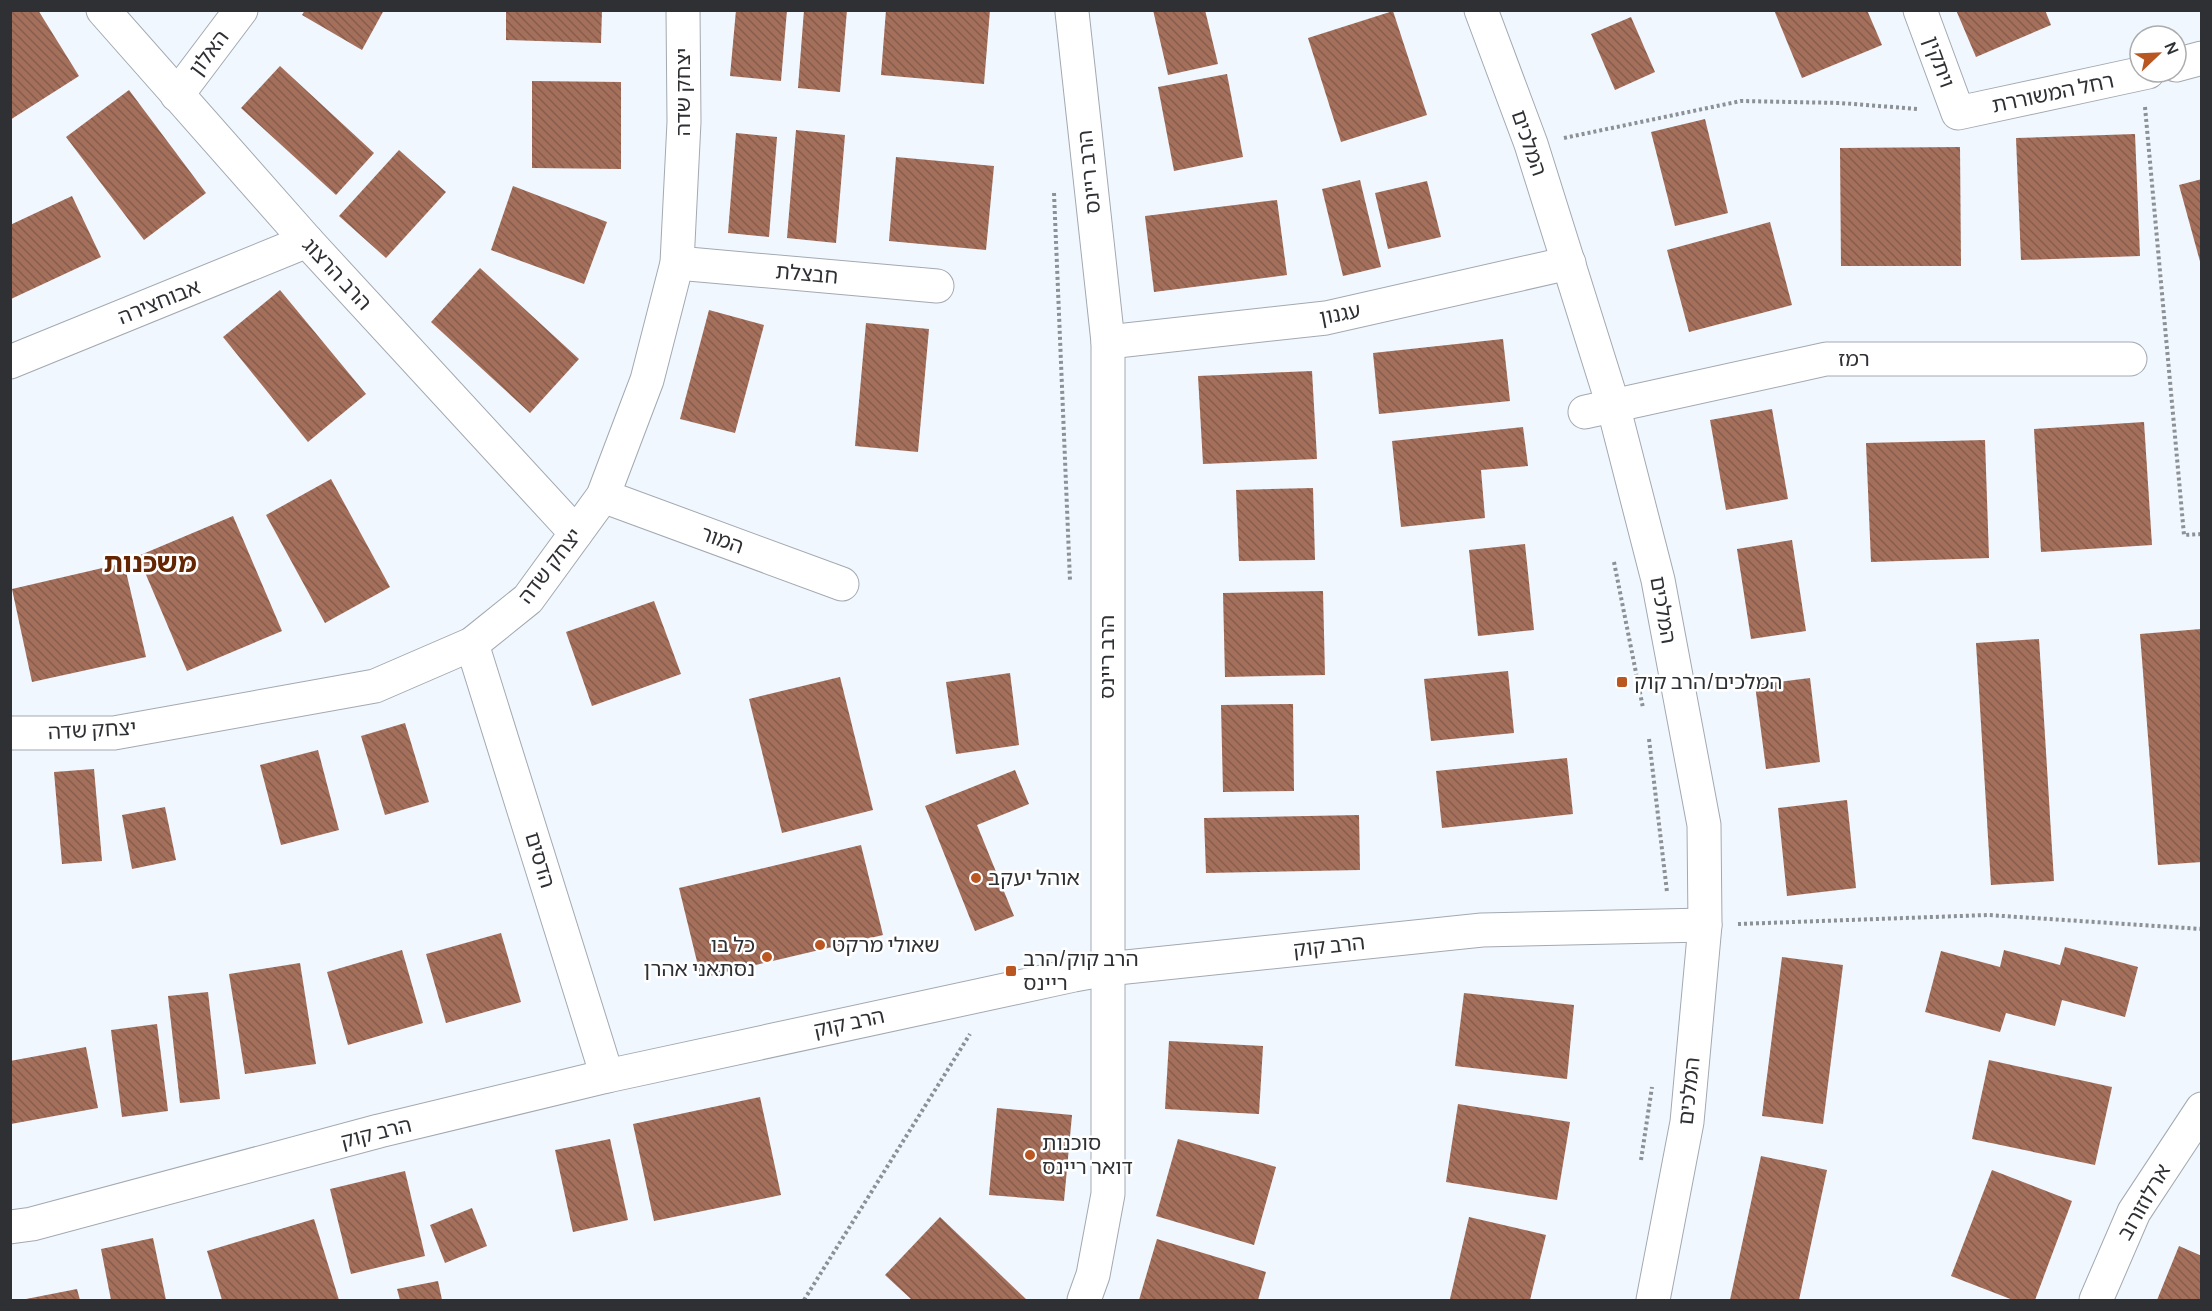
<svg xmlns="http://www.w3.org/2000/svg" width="2212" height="1311" viewBox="0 0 2212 1311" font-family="Manrope,'Noto Sans Hebrew',sans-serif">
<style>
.building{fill:url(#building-back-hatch)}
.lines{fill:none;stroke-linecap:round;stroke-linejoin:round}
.minor-casing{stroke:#a3a9b0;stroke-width:35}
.path{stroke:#8c9196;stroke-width:4;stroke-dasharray:3 3;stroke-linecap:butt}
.minor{stroke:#fff;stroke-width:33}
.poi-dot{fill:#ba5621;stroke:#fff;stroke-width:2}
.labels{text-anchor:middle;stroke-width:5;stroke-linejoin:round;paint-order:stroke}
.street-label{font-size:21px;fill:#2e3033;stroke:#fff}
.poi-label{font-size:21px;fill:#2e3033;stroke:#fff;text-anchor:start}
.district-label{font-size:27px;font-weight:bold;fill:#642602;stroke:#fff}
</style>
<defs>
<pattern id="building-back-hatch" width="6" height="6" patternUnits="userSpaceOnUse" patternTransform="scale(1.5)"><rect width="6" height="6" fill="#a5705b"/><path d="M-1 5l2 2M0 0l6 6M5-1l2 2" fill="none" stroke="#875c4c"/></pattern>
</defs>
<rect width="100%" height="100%" fill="#f0f7fe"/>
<g class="building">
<path d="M10,10h28l41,66 -69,44z"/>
<path d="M305,10h79l-22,40 -60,-35z"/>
<path d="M506,10h96l-1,33 -95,-3z"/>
<path d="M736,10h51l-6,71 -51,-5z"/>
<path d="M804,10h43l-7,82 -42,-4z"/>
<path d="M886,10h104l-6,74 -103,-9z"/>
<path d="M1153,10h52l13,54 -50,11z"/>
<path d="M1774,10h93l15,35 -80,33z"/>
<path d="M1956,10h89l6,15 -75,32z"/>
<path d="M1393,11l34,104 -86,27 -33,-104z"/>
<path d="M1631,17l24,55 -40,18 -24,-56z"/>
<path d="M280,66l94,87 -38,42 -95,-87z"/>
<path d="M1227,74l16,83 -69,14 -16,-84z"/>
<path d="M532,81l89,1v87l-89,-1z"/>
<path d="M129,90l77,103 -62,47 -78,-103z"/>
<path d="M1705,119l23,94 -53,13 -24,-94z"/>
<path d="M796,130l49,5 -9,108 -49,-5z"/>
<path d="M736,133l41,4 -8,100 -41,-4z"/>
<path d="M2135,134l5,122 -119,4 -5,-122z"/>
<path d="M1960,147l1,119h-120l-1,-118z"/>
<path d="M399,150l47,42 -60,66 -47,-42z"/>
<path d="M896,157l98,9 -8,84 -97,-9z"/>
<path d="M2202,179v86h-1l-22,-80z"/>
<path d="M1360,180l21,87 -38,9 -21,-87z"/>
<path d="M1427,181l14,56 -53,12 -13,-56z"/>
<path d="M513,186l94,36 -23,62 -93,-34z"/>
<path d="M72,196l29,61 -90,42 -1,-74z"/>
<path d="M1277,200l10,75 -133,17 -9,-76z"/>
<path d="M1770,222l22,83 -103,27 -22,-82z"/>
<path d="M480,268l99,91 -49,54 -99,-91z"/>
<path d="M280,290l86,104 -58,48 -85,-105z"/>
<path d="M709,310l55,15 -29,108 -55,-14z"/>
<path d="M866,323l63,6 -11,123 -63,-6z"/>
<path d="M1503,339l7,62 -131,13 -6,-61z"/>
<path d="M1312,371l5,88 -114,5 -5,-88z"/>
<path d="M1772,409l16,90 -62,11 -16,-90z"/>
<path d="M2144,422l8,123 -111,7 -7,-123z"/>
<path d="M1523,427l5,39 -47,4 4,48 -84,9 -9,-86z"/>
<path d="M1985,440l4,118 -118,4 -5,-119z"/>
<path d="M331,479l59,108 -65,36 -59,-108z"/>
<path d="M1313,488l2,72 -76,1 -3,-71z"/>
<path d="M233,516l49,115 -95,40 -49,-115z"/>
<path d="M1792,540l14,91 -55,8 -14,-90z"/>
<path d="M1525,544l9,86 -56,6 -9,-86z"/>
<path d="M124,563l22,94 -114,25 -20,-93z"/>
<path d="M1323,591l2,84 -100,2 -2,-84z"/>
<path d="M654,601l27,73 -89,32 -26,-74z"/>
<path d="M2201,629l1,233 -44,3 -18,-231z"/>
<path d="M2039,639l15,242 -63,4 -15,-242z"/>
<path d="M1508,671l6,62 -83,8 -7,-62z"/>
<path d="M1010,673l9,72 -63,9 -10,-72z"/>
<path d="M840,677l33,133 -91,23 -33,-134z"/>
<path d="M1810,678l10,84 -54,7 -11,-84z"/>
<path d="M1293,704l1,87 -71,1 -2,-87z"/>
<path d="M405,723l24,79 -44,13 -24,-79z"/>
<path d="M318,750l21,80 -58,15 -21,-80z"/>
<path d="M1567,758l6,56 -131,14 -6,-57z"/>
<path d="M94,769l8,92 -40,3 -8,-92z"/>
<path d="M1015,770l14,34 -52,21 37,91 -39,15 -50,-125z"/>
<path d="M1847,800l9,88 -69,8 -9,-88z"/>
<path d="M165,807l11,53 -44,9 -10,-54z"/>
<path d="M1359,815l1,55 -154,3 -2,-55z"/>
<path d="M861,845l22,90 -182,43 -22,-90z"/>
<path d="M501,933l20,69 -75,21 -20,-69z"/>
<path d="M2065,947l73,20 -13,50 -63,-17 -7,26 -49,-13 -6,19 -75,-20 16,-61 59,16 4,-17 56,15z"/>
<path d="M402,950l21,73 -75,22 -21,-73z"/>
<path d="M1782,957l61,8 -20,159 -61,-8z"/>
<path d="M300,963l16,101 -71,10 -16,-100z"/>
<path d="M208,992l12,107 -40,4 -12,-107z"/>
<path d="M1464,993l110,12 -7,74 -112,-13z"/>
<path d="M157,1024l11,87 -46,6 -11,-87z"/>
<path d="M1169,1041l94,5 -4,68 -94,-5z"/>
<path d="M86,1047l12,61 -87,16 -1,-63z"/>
<path d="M1989,1060l123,27 -17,78 -123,-26z"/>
<path d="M760,1097l21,98 -127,26 -21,-97z"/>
<path d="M1458,1104l112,18 -13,78 -111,-18z"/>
<path d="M997,1108l75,7 -8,86 -75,-6z"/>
<path d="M610,1139l18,81 -55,12 -18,-82z"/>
<path d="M1178,1139l98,28 -22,78 -98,-29z"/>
<path d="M1761,1156l66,14 -28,130h-69z"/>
<path d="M1992,1170l80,31 -37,99h-22l-62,-24z"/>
<path d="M405,1171l20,85 -74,18 -21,-85z"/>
<path d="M472,1208l15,38 -42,17 -15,-38z"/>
<path d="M940,1217l87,83h-115l-27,-25z"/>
<path d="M1469,1217l77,18 -16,65 -80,-1z"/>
<path d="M314,1219l25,81h-117l-15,-49z"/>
<path d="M153,1238l13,62h-55l-10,-51z"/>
<path d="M1157,1239l109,33 -8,28h-119z"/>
<path d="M2179,1246l23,10v44h-45z"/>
<path d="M438,1281l4,19h-42l-3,-11z"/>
<path d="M77,1289l3,11h-54v-1z"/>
</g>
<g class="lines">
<g class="minor-casing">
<g id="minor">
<path d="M103,10l204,231 269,292"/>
<path d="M1481,10l50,134 82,261 45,175 46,245 1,100 -18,197 -34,178"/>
<path d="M1920,10l38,103 190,-41"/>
<path d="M1072,12l36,330v852l-15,81 -9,25"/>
<path d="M2176,65l26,-7"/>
<path d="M177,95l64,-85"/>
<path d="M677,263l260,23"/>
<path d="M1108,342l218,-24 243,-55"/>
<path d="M10,362l297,-121"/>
<path d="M1585,412l241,-53h304"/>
<path d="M603,496l239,88"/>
<path d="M472,644l135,432"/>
<path d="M10,733h104l261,-47 97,-42 56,-45 75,-103 44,-116 30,-117 7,-141 -1,-112"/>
<path d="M10,1227l22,-3 347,-93 228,-55 467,-101 33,-6 375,-39 223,-5"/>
<path d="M2096,1300l38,-88 68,-103"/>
</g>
</g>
<g class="path">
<path d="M2145,107l39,428 18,-1"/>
<path d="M1564,138l177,-37 99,2 78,6"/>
<path d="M1054,193l16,388"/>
<path d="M1614,562l29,146"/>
<path d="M1649,739l18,153"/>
<path d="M1738,924l250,-9 214,14"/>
<path d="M1641,1160l11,-73"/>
<path d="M804,1300l166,-266"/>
</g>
<use href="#minor" class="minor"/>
</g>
<g class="poi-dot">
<rect x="1616" y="676" width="12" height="12" rx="3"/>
<circle cx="976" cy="878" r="6"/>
<circle cx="820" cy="945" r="6"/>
<circle cx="767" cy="957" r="6"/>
<rect x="1005" y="965" width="12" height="12" rx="3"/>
<circle cx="1030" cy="1155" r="6"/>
</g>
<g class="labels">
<g class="street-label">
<text transform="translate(209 53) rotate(-53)" y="7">האלון</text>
<text transform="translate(1939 62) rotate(70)" y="7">ויתקין</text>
<text transform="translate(683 92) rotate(-90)" y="7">יצחק שדה</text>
<text transform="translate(2053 93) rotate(-12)" y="7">רחל המשוררת</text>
<text transform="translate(1529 143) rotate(71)" y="7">המלכים</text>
<text transform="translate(1089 172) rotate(-96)" y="7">הרב ריינס</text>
<text transform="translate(337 274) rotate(47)" y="7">הרב הרצוג</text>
<text transform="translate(807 274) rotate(5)" y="7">חבצלת</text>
<text transform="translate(159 302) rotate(-22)" y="7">אבוחצירה</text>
<text transform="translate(1340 314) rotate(-11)" y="7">עגנון</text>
<text x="1854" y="366">רמז</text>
<text transform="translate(722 540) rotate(20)" y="7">המור</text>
<text transform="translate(550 566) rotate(-52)" y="7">יצחק שדה</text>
<text transform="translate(1663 610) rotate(80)" y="7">המלכים</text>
<text transform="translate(1107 657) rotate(-90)" y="7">הרב ריינס</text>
<text transform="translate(92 730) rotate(-3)" y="7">יצחק שדה</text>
<text transform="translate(540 860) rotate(73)" y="7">הדסים</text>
<text transform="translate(1329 946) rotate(-6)" y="7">הרב קוק</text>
<text transform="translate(849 1023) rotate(-12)" y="7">הרב קוק</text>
<text transform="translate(1689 1091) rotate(-84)" y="7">המלכים</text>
<text transform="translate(376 1133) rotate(-14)" y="7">הרב קוק</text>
<text transform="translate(2144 1202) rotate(-60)" y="7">ארלוזורוב</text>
</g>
<g class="poi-label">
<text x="1634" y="689">המלכים/הרב קוק</text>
<text x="988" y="885">אוהל יעקב</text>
<text x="755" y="952" text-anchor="end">כל בו<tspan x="755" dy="24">נסתאני אהרן</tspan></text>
<text x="832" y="952">שאולי מרקט</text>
<text x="1023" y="966">הרב קוק/הרב<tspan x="1023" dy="24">ריינס</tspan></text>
<text x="1042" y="1150">סוכנות<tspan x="1042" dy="24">דואר ריינס</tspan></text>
</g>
<g class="district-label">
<text x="150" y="572">משכנות</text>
</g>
</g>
<rect width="2212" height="1311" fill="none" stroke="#2e3033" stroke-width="24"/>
<g transform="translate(2158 54) rotate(67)"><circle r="28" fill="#ffffff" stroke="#abacad" stroke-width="1.5"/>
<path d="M0-4.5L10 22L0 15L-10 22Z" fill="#ba5621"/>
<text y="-9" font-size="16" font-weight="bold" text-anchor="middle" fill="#2e3033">N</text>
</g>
</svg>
